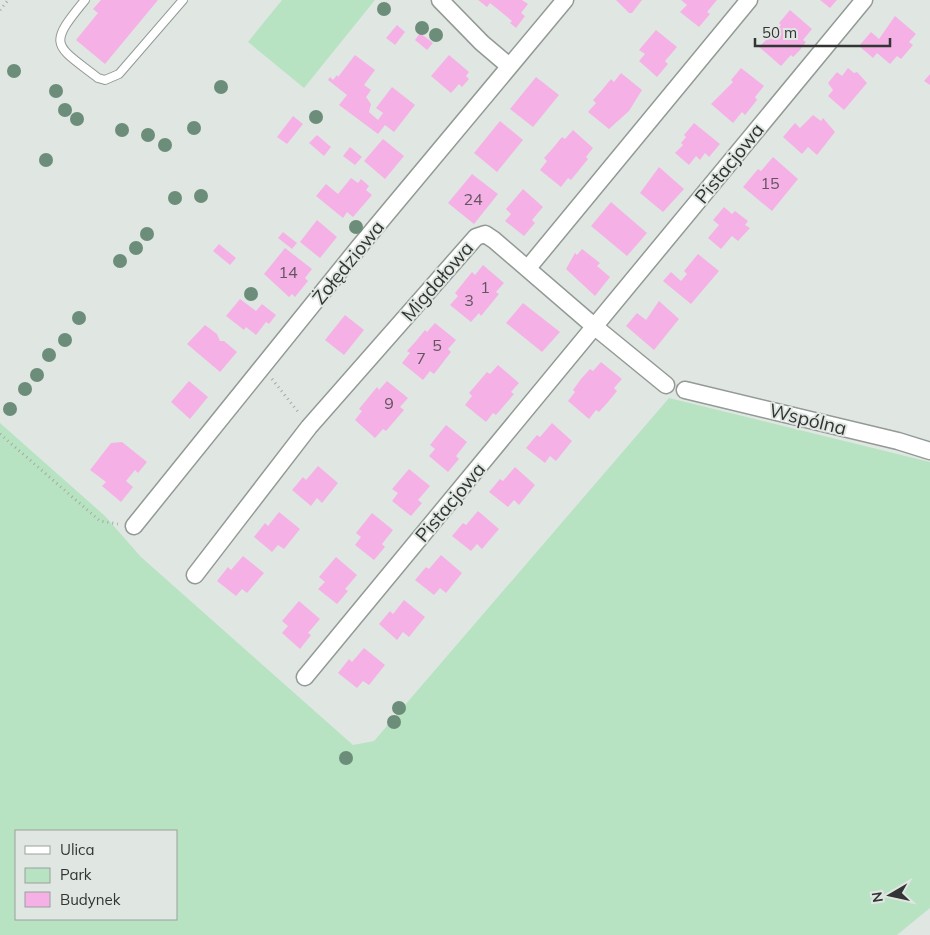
<svg xmlns="http://www.w3.org/2000/svg" width="930" height="935" viewBox="0 0 930 935" font-family="Mulish,sans-serif">
<style>
.green{fill:#b8e3c2;fill-rule:evenodd}
.building{fill:#f5b1e6}
.lines{fill:none;stroke-linecap:round;stroke-linejoin:round}
.service-casing{stroke:#939a95;stroke-width:10}
.minor-casing{stroke:#939a95;stroke-width:19}
.path{stroke:#a4aaa6;stroke-width:3;stroke-dasharray:1 4;stroke-linecap:butt}
.service{stroke:#fff;stroke-width:8}
.minor{stroke:#fff;stroke-width:16}
.tree{fill:#6b8d79}
.labels{text-anchor:middle;stroke-width:4;stroke-linejoin:round;paint-order:stroke}
.number-label{font-size:16px;fill:#635460}
.street-label{font-size:19px;fill:#323533;stroke:#e0e7e2}
</style>
<rect width="100%" height="100%" fill="#e0e7e2"/>
<g class="green">
<path d="M282,0h93l-71,88 -56,-46z"/>
<path d="M669,398l261,64v446l-33,27h-897v-512l105,93 36,41 212,188 21,-4zM16,831h160v88h-160z"/>
</g>
<g class="building">
<path d="M101,0h57l-53,64 -29,-24 22,-27 -5,-4z"/>
<path d="M478,0h44l6,4 -7,9 4,3 -9,12 -6,-5 2,-2 -22,-18 -3,4z"/>
<path d="M616,0h26l-10,13h-3z"/>
<path d="M681,0h36l-10,12 3,2 -11,13 -19,-15 7,-7z"/>
<path d="M820,0h17l-7,8z"/>
<path d="M790,10l22,19 -9,11 3,2 -6,8 -7,7 -2,-2 -10,11 -22,-19 22,-22 -2,-2z"/>
<path d="M895,16l21,18 -7,8 4,3 -12,14 -4,-3 -7,8 -13,-11 -4,5 -14,-12 12,-14 8,7z"/>
<path d="M397,25l8,7 -10,13 -9,-7z"/>
<path d="M656,30l21,17 -12,14 3,3 -11,13 -18,-16 6,-7 -6,-4z"/>
<path d="M420,33l13,10 -6,7 -12,-10z"/>
<path d="M355,55l20,15 -11,15 7,5 -5,7 5,7 -2,8 9,8 5,-7 -7,-5 16,-21 23,18 -21,27 -9,-7 -7,9 -39,-29 8,-10 -19,-15 2,-3 3,3 4,-5 1,2z"/>
<path d="M449,55l20,17 -3,4 3,3 -7,8 -3,-3 -8,9 -20,-17z"/>
<path d="M741,68l23,18 -9,11 2,3 -12,15 -3,-3 -9,11 -22,-19 22,-22 -2,-2z"/>
<path d="M848,68l6,5 3,-1 10,11 -23,27 -16,-14 5,-6 -5,-7 9,-11 5,4z"/>
<path d="M621,73l21,17 -13,21 -20,18 -21,-17 8,-9 -3,-3 9,-10 9,-11 3,3z"/>
<path d="M930,74v11l-6,-4z"/>
<path d="M536,77l23,18 -26,32 -23,-18z"/>
<path d="M813,115l8,6 2,-3 12,14 -18,23 -9,-8 -6,7 -19,-17 12,-14 5,5z"/>
<path d="M293,116l10,8 -16,20 -10,-7z"/>
<path d="M500,121l23,19 -26,32 -23,-19z"/>
<path d="M694,123l26,21 -11,13 -4,-4 -5,7 -4,-4 -7,9 -14,-12 8,-8 -2,-2 5,-6 -2,-2z"/>
<path d="M573,130l20,18 -7,9 2,2 -17,21 -3,-2 -7,9 -21,-17 7,-9 -3,-3 9,-10 9,-11 3,2z"/>
<path d="M317,135l14,12 -7,9 -15,-13z"/>
<path d="M383,139l21,17 -19,23 -21,-18z"/>
<path d="M350,147l12,10 -7,8 -12,-9z"/>
<path d="M773,157l25,22 -26,32 -29,-24 15,-18 3,2z"/>
<path d="M659,167l25,22 -21,23 -23,-19z"/>
<path d="M472,174l26,20 -24,30 -26,-21z"/>
<path d="M351,178l7,5 3,-4 8,7 -3,4 6,5 -19,22 -6,-5 -4,6 -27,-22 10,-12 12,10z"/>
<path d="M523,189l20,18 -11,13 3,3 -11,13 -19,-15 6,-7 -5,-5z"/>
<path d="M611,202l36,31 -20,23 -36,-30z"/>
<path d="M724,207l8,7 3,-3 13,10 -3,4 5,3 -12,13 -6,-5 -11,13 -13,-11 11,-13 -6,-5z"/>
<path d="M317,220l20,17 -17,21 -20,-16z"/>
<path d="M283,232l14,11 -5,6 -14,-11z"/>
<path d="M219,244l17,14 -6,7 -17,-14z"/>
<path d="M285,248l27,21 -7,9 3,3 -13,16 -3,-3 -3,3 -25,-23z"/>
<path d="M582,249l18,14 -3,3 13,11 -15,19 -29,-27 9,-16 2,2z"/>
<path d="M698,254l21,17 -28,33 -28,-23 8,-9 10,9 6,-7 -3,-3z"/>
<path d="M483,265l21,18 -8,9 3,2 -18,22 -2,-3 -8,9 -21,-17 8,-9 -3,-3 17,-21 3,3z"/>
<path d="M240,299l16,12 6,-7 14,11 -7,9 -3,-2 -10,13 -10,-8 -2,3 -18,-14z"/>
<path d="M659,301l20,18 -25,31 -28,-24 11,-13 9,7z"/>
<path d="M523,303l37,29 -18,20 -36,-29z"/>
<path d="M345,315l19,15 -20,25 -19,-15z"/>
<path d="M435,323l21,17 -8,9 3,3 -17,22 -4,-3 -7,9 -21,-17 8,-10 -3,-2 9,-10 9,-11 2,2z"/>
<path d="M205,325l12,9 3,7h4l13,11 -17,20 -33,-28z"/>
<path d="M601,362l21,17 -8,9 3,3 -9,11 -9,10 -3,-2 -7,9 -21,-18 7,-9 -2,-2 8,-11 9,-10 3,2z"/>
<path d="M498,365l21,18 -8,9 3,2 -18,21 -3,-2 -7,9 -21,-17 7,-9 -3,-3 18,-21 3,2z"/>
<path d="M189,381l19,16 -18,22 -19,-17z"/>
<path d="M387,381l21,17 -8,9 4,3 -18,21 -3,-2 -8,9 -20,-18 7,-9 -3,-2 18,-22 2,3z"/>
<path d="M552,423l20,18 -16,20 -6,-5 -5,7 -19,-15 11,-13 3,2z"/>
<path d="M446,425l21,17 -11,14 3,3 -11,13 -19,-16 6,-7 -5,-4z"/>
<path d="M122,442l25,20 -9,11 -3,-3 -9,11 7,6 -12,15 -19,-16 4,-4 -16,-12 21,-27z"/>
<path d="M318,466l20,17 -16,20 -5,-5 -6,8 -19,-16 11,-13 3,3z"/>
<path d="M515,467l20,18 -16,20 -5,-5 -6,7 -19,-15 11,-13 3,2z"/>
<path d="M409,469l21,17 -12,14 4,3 -11,13 -19,-15 6,-8 -6,-4z"/>
<path d="M478,511l21,18 -17,20 -5,-5 -6,7 -19,-15 11,-13 3,2z"/>
<path d="M279,512l21,17 -16,20 -6,-4 -6,7 -18,-15 11,-14 3,3z"/>
<path d="M372,513l21,17 -11,14 3,3 -11,13 -19,-15 6,-8 -5,-4z"/>
<path d="M441,555l21,18 -16,20 -6,-5 -6,7 -19,-15 11,-13 3,2z"/>
<path d="M243,556l21,17 -17,20 -5,-4 -6,7 -19,-15 11,-14 3,3z"/>
<path d="M336,557l21,18 -12,14 3,2 -11,13 -19,-15 7,-7 -6,-5z"/>
<path d="M404,600l21,17 -16,20 -6,-5 -6,8 -18,-16 11,-13 3,3z"/>
<path d="M299,601l21,18 -12,14 3,2 -11,14 -18,-16 6,-7 -6,-5z"/>
<path d="M364,648l21,17 -16,20 -6,-4 -6,7 -19,-15 11,-14 3,3z"/>
</g>
<g class="lines">
<g class="service-casing">
<path id="service" d="M85,0c-38,46 -31,44 13,78l7,2 14,-6 64,-74"/>
</g>
<g class="minor-casing">
<g id="minor">
<path d="M440,0l42,43 27,23"/>
<path d="M528,268l221,-268"/>
<path d="M685,390l213,51 32,10"/>
<path d="M134,526l225,-279 206,-247"/>
<path d="M195,575l114,-148 167,-190 9,-3 9,6 101,87 71,58"/>
<path d="M305,677l559,-677"/>
</g>
</g>
<g class="path">
<path d="M0,10l8,-10"/>
<path d="M272,379l27,34"/>
<path d="M0,434l100,87 18,3"/>
</g>
<use href="#service" class="service"/>
<use href="#minor" class="minor"/>
</g>
<g class="tree">
<circle cx="384" cy="9" r="7"/>
<circle cx="422" cy="28" r="7"/>
<circle cx="436" cy="35" r="7"/>
<circle cx="14" cy="71" r="7"/>
<circle cx="221" cy="87" r="7"/>
<circle cx="56" cy="91" r="7"/>
<circle cx="65" cy="110" r="7"/>
<circle cx="316" cy="117" r="7"/>
<circle cx="77" cy="119" r="7"/>
<circle cx="194" cy="128" r="7"/>
<circle cx="122" cy="130" r="7"/>
<circle cx="148" cy="135" r="7"/>
<circle cx="165" cy="145" r="7"/>
<circle cx="46" cy="160" r="7"/>
<circle cx="201" cy="196" r="7"/>
<circle cx="175" cy="198" r="7"/>
<circle cx="356" cy="227" r="7"/>
<circle cx="147" cy="234" r="7"/>
<circle cx="136" cy="248" r="7"/>
<circle cx="120" cy="261" r="7"/>
<circle cx="251" cy="294" r="7"/>
<circle cx="79" cy="318" r="7"/>
<circle cx="65" cy="340" r="7"/>
<circle cx="49" cy="355" r="7"/>
<circle cx="37" cy="375" r="7"/>
<circle cx="25" cy="389" r="7"/>
<circle cx="10" cy="409" r="7"/>
<circle cx="399" cy="708" r="7"/>
<circle cx="394" cy="722" r="7"/>
<circle cx="346" cy="758" r="7"/>
</g>
<g class="labels">
<g class="number-label">
<text x="770" y="189">15</text>
<text x="473" y="205">24</text>
<text x="288" y="278">14</text>
<text x="485" y="293">1</text>
<text x="469" y="306">3</text>
<text x="437" y="351">5</text>
<text x="421" y="364">7</text>
<text x="389" y="409">9</text>
</g>
<g class="street-label">
<text transform="translate(729 163) rotate(-51)" y="7">Pistacjowa</text>
<text transform="translate(348 262) rotate(-51)" y="7">Żołędziowa</text>
<text transform="translate(437 281) rotate(-49)" y="7">Migdałowa</text>
<text transform="translate(808 419) rotate(14)" y="7">Wspólna</text>
<text transform="translate(450 502) rotate(-50)" y="7">Pistacjowa</text>
</g>
</g>
<rect x="15" y="830" width="162" height="90" fill="#e0e7e2" stroke="#9aa09c"/>
<rect x="25" y="846" width="25" height="8" fill="#ffffff" stroke="#9aa09c"/>
<text x="60" y="855" font-size="15" fill="#323533">Ulica</text>
<rect x="25" y="868" width="25" height="15" fill="#b8e3c2" stroke="#9aa09c"/>
<text x="60" y="880" font-size="15" fill="#323533">Park</text>
<rect x="25" y="892" width="25" height="15" fill="#f5b1e6" stroke="#9aa09c"/>
<text x="60" y="905" font-size="15" fill="#323533">Budynek</text>
<g transform="translate(890 895) rotate(261)" stroke="#e0e7e2" stroke-width="4" paint-order="stroke">
<path d="M0-4L9 19L0 12L-9 19Z" fill="#323533"/>
<text y="-8" font-size="14" font-weight="bold" text-anchor="middle" fill="#323533">N</text>
</g>
<path d="M755 38v8h135v-8" fill="none" stroke="#323533" stroke-width="2.5"/>
<text x="762" y="38" font-size="15" fill="#323533" stroke="#e0e7e2" stroke-width="4" paint-order="stroke">50 m</text>
</svg>
